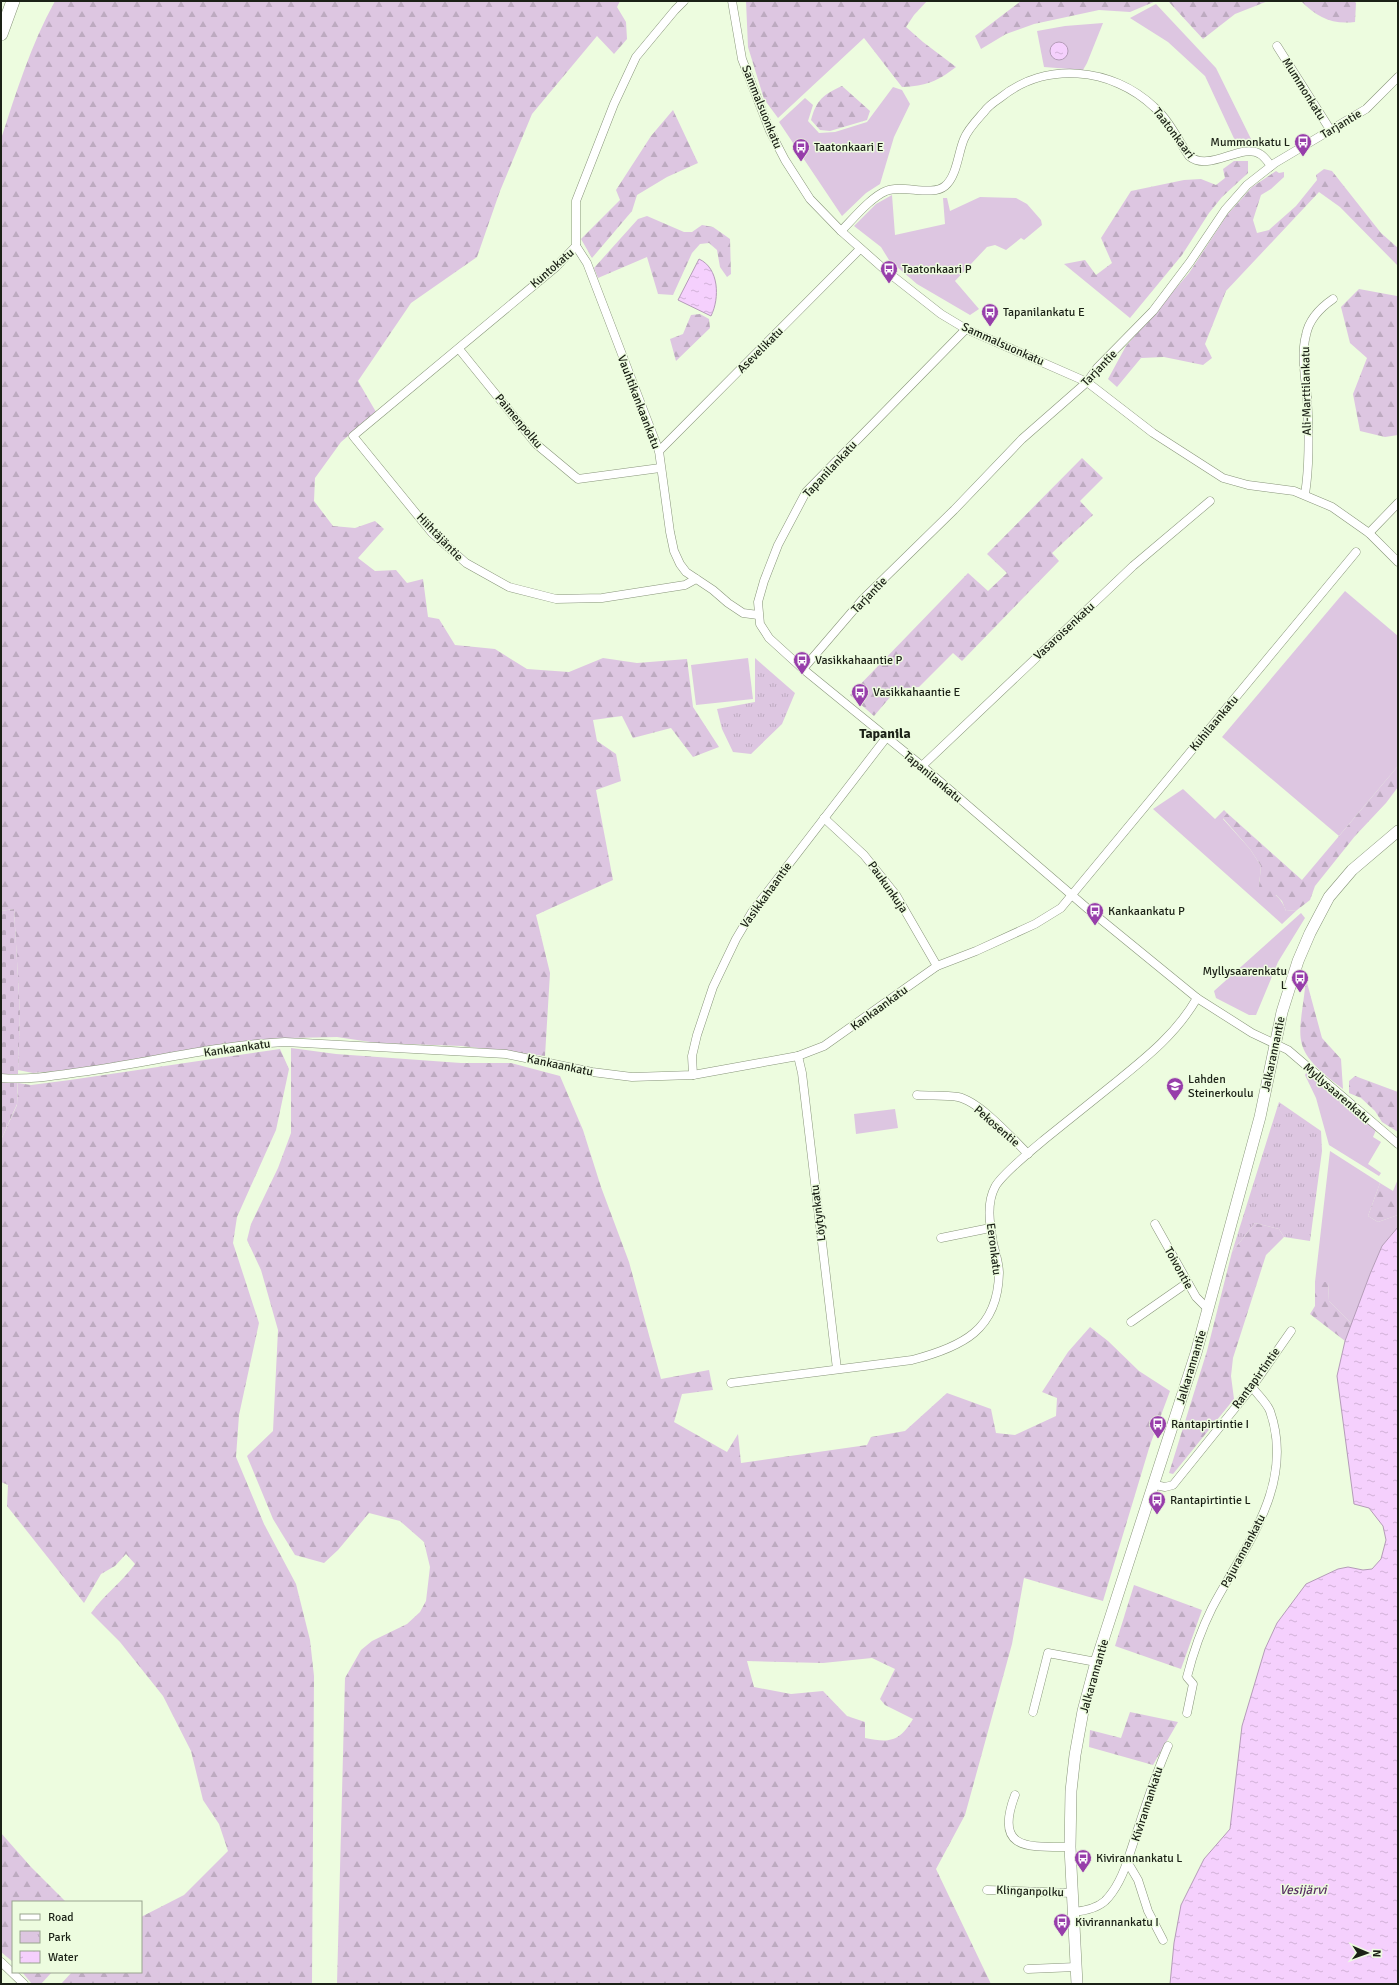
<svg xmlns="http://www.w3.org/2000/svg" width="1399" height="1985" viewBox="0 0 1399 1985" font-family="Signika,sans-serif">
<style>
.green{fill:#ddc6e1}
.forest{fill:url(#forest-firs);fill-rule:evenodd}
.cemetery{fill:url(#cemetery-stones)}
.park{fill:url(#park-tufts)}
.water{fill:url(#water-ripples);stroke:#b49cb8}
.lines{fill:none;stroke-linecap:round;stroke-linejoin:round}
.street-casing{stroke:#88957a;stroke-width:9}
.secondary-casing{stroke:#88957a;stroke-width:12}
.primary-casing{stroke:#88957a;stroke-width:14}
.street{stroke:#fff;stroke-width:8}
.secondary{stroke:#fff;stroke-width:11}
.primary{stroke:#fff;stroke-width:13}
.labels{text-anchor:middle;stroke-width:3;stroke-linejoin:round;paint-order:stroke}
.street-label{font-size:12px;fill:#1b2116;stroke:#edfcdf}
.poi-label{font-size:12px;fill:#1b2116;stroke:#edfcdf;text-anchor:start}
.water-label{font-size:13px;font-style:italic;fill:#5a2f64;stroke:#edfcdf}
.quarter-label{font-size:14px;font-weight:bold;fill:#1b2116;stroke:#edfcdf}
</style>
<defs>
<pattern id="forest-firs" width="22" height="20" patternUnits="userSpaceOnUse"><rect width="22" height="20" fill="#ddc6e1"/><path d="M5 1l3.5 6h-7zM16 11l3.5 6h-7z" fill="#bdaac0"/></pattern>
<pattern id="cemetery-stones" width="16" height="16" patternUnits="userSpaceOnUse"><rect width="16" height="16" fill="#ddc6e1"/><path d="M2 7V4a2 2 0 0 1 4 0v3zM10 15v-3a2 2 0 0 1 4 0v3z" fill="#bdaac0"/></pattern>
<pattern id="park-tufts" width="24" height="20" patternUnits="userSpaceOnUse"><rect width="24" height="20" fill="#ddc6e1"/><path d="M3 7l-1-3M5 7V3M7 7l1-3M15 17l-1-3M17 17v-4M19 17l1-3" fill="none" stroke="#bdaac0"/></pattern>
<pattern id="water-ripples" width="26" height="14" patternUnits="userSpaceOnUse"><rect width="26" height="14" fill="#f5d0fd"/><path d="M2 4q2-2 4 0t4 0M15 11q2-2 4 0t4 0" fill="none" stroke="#d1b2d8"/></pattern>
</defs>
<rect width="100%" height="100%" fill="#edfcdf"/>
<g class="green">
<path d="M1156,4l60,64 36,73 -1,4 -13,2 -33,-71 -37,-34 -38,-24z"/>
<path d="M1103,23l-16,40 -4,7 -39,-3 -7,-36 28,-5z"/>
<path d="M893,87l9,3 8,14 -16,33 -14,47 -14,9 -24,23 -63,-94 26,-24 8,7 -5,16 11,12 16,-1 32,-10z"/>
<path d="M892,195l3,40 50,-11 -2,-26h4l3,13 30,-14 36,1 11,6 14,16 1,5 -18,15 -3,-2 -15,12 -11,-5 -8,2 -32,34 24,28 -9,6 -53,-31 -28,-24 -8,-13 -27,-21 22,-22z"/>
<path d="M1345,591l53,45v130l-59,70 -117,-99z"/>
<path d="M748,658l5,41 -57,6 -5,-40z"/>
<path d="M1183,789l32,30 9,-9 3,3 -4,6 27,30 11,17 -2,20c14,7 21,9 27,25l11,-1 -15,14 -129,-115z"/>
<path d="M1301,913l4,5 -27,44 -22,53h-7l-33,-17 -2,-7z"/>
<path d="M1306,1073l70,57 -3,7 8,5 -13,22 13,9 -2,3 -50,-31 -13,-47 -11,-23z"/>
<path d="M895,1109l3,19 -42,6 -2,-20z"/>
<path d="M1330,1151l50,32 -12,33 10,6 20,-7v12l-16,19 -12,28 -18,50 -23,-23 -1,-19h-13z"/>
</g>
<g class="forest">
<path d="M55,1h565l-3,6 9,15 1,17 -13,15 -17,-18 -65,78 -32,77 -23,66 -66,46 -53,78 18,31 -35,30 -26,36 -1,23 19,25 22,2 20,-7 9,8 -26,29 17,13 21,-1 11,13 16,-4 5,38 11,2 16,26 40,4 32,20 42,3 34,-14 34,5 50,-4 6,48 26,40 -26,10 -22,-29 -38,10 -11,-22 -29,4 4,21 19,13 5,27 -25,9 17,90 -77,35 14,58 -5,83 -83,-10 -85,-3 -40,-6 -47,1 -222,32 -35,3 -15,-3 2,-57 -6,-104 -13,2v-772c15,-46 30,-95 54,-138z"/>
<path d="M746,1h181l-13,14 -8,12 17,15 33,25c-18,14 -30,19 -54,20l-38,-49 -86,80 -14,-19 -16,-52z"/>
<path d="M1021,1h135l-26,11 -31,-2 -65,14 -28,10 -25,15 -6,-13z"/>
<path d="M1168,1h100l-33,13 -32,25z"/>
<path d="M1301,1h53l2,2 -1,19c-23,3 -38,-5 -54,-21z"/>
<path d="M842,86l28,25 -3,9 -37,11 -10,-1 -9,-10c5,-20 13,-26 31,-34z"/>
<path d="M673,110l25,53 -31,14 -30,18 -5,16 -40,47 -11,-19 39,-39 -4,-10 35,-54z"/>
<path d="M1234,161h14v12l-26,24 -13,16 -27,42 -52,63 -66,-54 21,-4 11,15 16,-12 -11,-25 30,-47 53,-11 17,-1 15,6 9,-7 -2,-9z"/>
<path d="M1324,169l8,2 49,62 17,15v18l-58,-59 -21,-15 -93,99 -21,53 7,14 -9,7 -39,-8 -23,1 -24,29 -9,-8 18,-33 63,-73 38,-58 25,-28 24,-16 3,2 5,-1v5l-13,12 -10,6 -8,25 4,13 12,-3 27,-24 21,-26 -1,-5z"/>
<path d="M647,216l37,16h8l10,-7 11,2 17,12 1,35 -4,3 -7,-10 -3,-17 -8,-7 -9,1 -8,9 -19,42 -15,-1 -11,-37 -49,21 -4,-10 44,-49z"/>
<path d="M1359,289l38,7 1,-3v142l-13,2 -25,-6 -7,-37 14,-36 -17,-15 -9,-36z"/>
<path d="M700,314l9,5 1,9 -34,33 -6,-22 13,-5 8,-19z"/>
<path d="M1082,458l21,20 -23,23 13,14 -41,38 7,8 -97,100 -9,-8 -34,34 -22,2 -23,27 -24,-21 118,-122 20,18 19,-18 -20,-19z"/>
<path d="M1398,766v21l-12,16 -31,33 -40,50 -5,14 -13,10 -11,1 -4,-10 -6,-6 -8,8 -8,-4 -1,-13 2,-20 -11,-17 -27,-31 4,-5 75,67z"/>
<path d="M1306,979l16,59 19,21 2,30c-56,-42 -43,-48 -37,-110z"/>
<path d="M291,1048l45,6 125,9h50l49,13 23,54 18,57 28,75 32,117 48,-9 4,20 -31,4 -8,28 53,30 11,-18 3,29 126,-18 4,-8 34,-6 42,-38 44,16 5,24 19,2 41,-19 1,-18 -15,-6 26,-40 22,-25 18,14 31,30 31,20 -20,54 -47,156 -79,-23 -12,66 -47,171 -29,54 55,115h-654l8,-306 16,-28 11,-9 35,-17 13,-12 6,-11 4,-34 -6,-25 -24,-21 -31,-8 -31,37 -14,13 -29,-8 -22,-36 -26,-63 26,-25 5,-101 -17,-60 -14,-30 4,-16 27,-56 13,-35zM872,1658l23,11 -15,30 5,6 28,14c-14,23 -23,24 -48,19v-16l-18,-6 -24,-25 -32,3 -37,-7 -7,-26 76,2z"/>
<path d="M280,1049l9,20 -13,61 -39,87 -4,26 26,80 -20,92 -3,42 28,67 32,60 14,56 4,36 -2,308h-251l11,-12h69v-55l43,-22 44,-44 -9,-27 -16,-24 -12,-49 -28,-55 -43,-54 -29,-29c13,-18 31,-31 44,-49l-9,-10 -11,12 -14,8 -17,29 -77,-97 1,-21 -7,-3v-342l16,-35 1,-22 13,2 39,-5z"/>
<path d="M1355,1076l43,16v40l-16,-10 -7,-11 -14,-13 -12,-5v-12z"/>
<path d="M1398,1179v36l-20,7 -10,-6 12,-33 13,8z"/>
<path d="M1255,1223l24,6 5,8 -18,18 -33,103 -2,18 3,23 -61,75 -4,-1 38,-122 25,-99z"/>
<path d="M1315,1282h13l1,19 23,23 -7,17 -35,-27 5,-8z"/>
<path d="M1134,1585l68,25 -21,59 -66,-23z"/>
<path d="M1130,1712l48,10 -25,43 -64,-18 1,-17 31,8z"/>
<path d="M1,1833l30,34 35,35h-53v60l-12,-10z"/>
<path d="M22,1972h30l-11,12h-9z"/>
</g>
<path class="cemetery" d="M14,909l6,104 -3,91 -16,36v-229z"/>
<g class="park">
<path d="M755,658l40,35 -13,31 -31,30 -18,-2 -11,-23 -5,-20 38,-7z"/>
<path d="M1279,1102l42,29 1,20 -12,90 -26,-4 -5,-8 -24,-6 -23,29z"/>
</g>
<g class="water">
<circle cx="1059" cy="51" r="9"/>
<path d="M699,259c20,9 21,39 12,57l-33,-16z"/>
<path d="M1398,1227v757h-228l4,-41 7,-38 23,-46 26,-30 12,-103 23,-77 12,-26 29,-39 32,-15 10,-2 15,3 9,-1 9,-10 5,-19 -3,-14 -14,-18 -15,-4 -17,-128 8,-35 25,-67 12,-28z"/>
</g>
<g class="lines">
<g class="street-casing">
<g id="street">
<path d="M684,1l-9,9 -39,47 -22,47 -38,97v45l-20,21 -203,169 79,97 34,30 43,24 47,12 46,-1 83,-13 11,-6"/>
<path d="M732,1l10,58 28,72 15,29 25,39 31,32 44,39 56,44 25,15 121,53 66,51 70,45 25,7 46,6 38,16 37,26 29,29"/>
<path d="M1277,46l54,85"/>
<path d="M841,231c12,-12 30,-34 45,-40 16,-7 46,6 59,-5 12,-10 13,-33 19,-47 4,-10 13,-19 20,-27 4,-6 10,-10 16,-14 45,-37 112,-31 154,9 15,13 24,33 35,49 20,17 53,-14 71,-2 5,3 8,8 11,12"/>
<path d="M576,246l11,17 72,188 11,81 4,19 6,13 6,8 27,18 15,13 15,10 15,2"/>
<path d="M966,329l-160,163 -28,53 -14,36 -6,21 2,22 9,14 34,31 119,97 166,143 109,89 55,35 36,17 110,94"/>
<path d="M459,349l77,95 42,35 82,-11"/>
<path d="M659,451l201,-202"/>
<path d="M1305,494c5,-31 4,-66 2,-98 -2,-20 -6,-42 -1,-61 3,-16 14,-27 27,-36"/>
<path d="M1369,533l29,-30"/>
<path d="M803,669l60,-70 91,-89 68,-71 65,-57 10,-14 56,-57 37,-49 35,-52 22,-25 28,-22 91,-54 32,-32"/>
<path d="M922,766l211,-200 77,-65"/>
<path d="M824,818l40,37 32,40 41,71"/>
<path d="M798,1056l4,17 35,296"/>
<path d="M693,1075l-1,-19 5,-21 16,-48 23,-48 16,-27 134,-174"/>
<path d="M1,1078c27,2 52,-2 79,-6 68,-9 136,-27 205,-30l221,12 86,18 40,5 61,-2 105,-19 26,-10 113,-80 39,-15 59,-27 26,-16 295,-356"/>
<path d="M917,1095c14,1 28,0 41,2 21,4 54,41 70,57"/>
<path d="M1155,1224l41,73 12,12"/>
<path d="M941,1238l49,-10"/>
<path d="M1131,1322l56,-39"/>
<path d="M731,1383l181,-23c50,-13 86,-30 87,-87 0,-10 -4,-21 -6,-30 -3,-18 -7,-39 2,-56 6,-12 38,-38 50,-48 24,-19 47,-38 71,-57 31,-25 61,-49 81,-84"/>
<path d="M1155,1485l10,2 8,-2 79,-98 39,-56"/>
<path d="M1033,1712l15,-59 48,9"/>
<path d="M1187,1713l6,-29 -6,-7c6,-24 14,-47 25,-69 32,-61 84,-123 58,-197 -3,-8 -13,-17 -18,-24"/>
<path d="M1015,1795c-21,55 12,52 55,52"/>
<path d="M1128,1863l10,17 10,31 15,29"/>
<path d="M987,1890l85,3"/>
<path d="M1073,1912c11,-1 23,-3 32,-11 13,-13 20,-31 25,-48 12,-36 23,-73 38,-107"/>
<path d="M1,1962l23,22"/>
<path d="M1028,1969l48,-2"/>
</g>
</g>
<g class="secondary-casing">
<path id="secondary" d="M1077,1984l-7,-137 1,-56 4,-36 8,-44 13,-49 100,-309 64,-236 22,-105 16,-51 12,-28 19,-36 23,-27 46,-39"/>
</g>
<g class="primary-casing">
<path id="primary" d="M1,34l12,-33"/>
</g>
<use href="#street" class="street"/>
<use href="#secondary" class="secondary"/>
<use href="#primary" class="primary"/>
</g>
<defs>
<g id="bus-pin" transform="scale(0.9)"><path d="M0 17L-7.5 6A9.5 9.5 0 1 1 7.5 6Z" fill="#973eaa" stroke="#edfcdf"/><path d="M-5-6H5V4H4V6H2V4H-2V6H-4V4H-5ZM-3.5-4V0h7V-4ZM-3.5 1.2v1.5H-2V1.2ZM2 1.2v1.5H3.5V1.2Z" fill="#fff"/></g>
<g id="school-pin" transform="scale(0.9)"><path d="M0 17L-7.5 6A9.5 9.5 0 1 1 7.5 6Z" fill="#973eaa" stroke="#edfcdf"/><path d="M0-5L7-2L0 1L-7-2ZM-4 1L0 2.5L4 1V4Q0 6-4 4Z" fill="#fff"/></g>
</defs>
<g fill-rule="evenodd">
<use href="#bus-pin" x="1303" y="142"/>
<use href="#bus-pin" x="801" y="147"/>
<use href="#bus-pin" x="889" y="269"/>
<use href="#bus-pin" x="990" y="312"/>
<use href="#bus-pin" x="802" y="660"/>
<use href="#bus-pin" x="860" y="692"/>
<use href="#bus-pin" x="1095" y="911"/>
<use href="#bus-pin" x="1300" y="978"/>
<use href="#school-pin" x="1175" y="1086"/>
<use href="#bus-pin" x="1158" y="1424"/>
<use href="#bus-pin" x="1157" y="1500"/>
<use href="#bus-pin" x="1083" y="1858"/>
<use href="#bus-pin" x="1062" y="1922"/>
</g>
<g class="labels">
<g class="street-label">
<text transform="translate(1304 89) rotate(58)" y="4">Mummonkatu</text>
<text transform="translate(762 107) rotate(68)" y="4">Sammalsuonkatu</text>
<text transform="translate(1341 124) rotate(-31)" y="4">Tarjantie</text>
<text transform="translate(1174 133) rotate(53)" y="4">Taatonkaari</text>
<text transform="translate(552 268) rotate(-41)" y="4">Kuntokatu</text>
<text transform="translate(1003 344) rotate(24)" y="4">Sammalsuonkatu</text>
<text transform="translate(760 350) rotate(-45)" y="4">Asevelikatu</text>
<text transform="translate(1099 368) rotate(-46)" y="4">Tarjantie</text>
<text transform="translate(1306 391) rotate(-91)" y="4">Ali-Marttilankatu</text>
<text transform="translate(639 402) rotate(69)" y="4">Vauhtikankaankatu</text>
<text transform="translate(519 421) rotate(50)" y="4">Paimenpolku</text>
<text transform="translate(830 469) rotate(-47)" y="4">Tapanilankatu</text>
<text transform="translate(440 537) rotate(46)" y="4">Hiihtäjäntie</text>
<text transform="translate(869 595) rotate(-46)" y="4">Tarjantie</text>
<text transform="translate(1064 631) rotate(-43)" y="4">Vasaroisenkatu</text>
<text transform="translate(1214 723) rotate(-50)" y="4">Kuhilaankatu</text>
<text transform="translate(933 777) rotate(40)" y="4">Tapanilankatu</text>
<text transform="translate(888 887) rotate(55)" y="4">Paukunkuja</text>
<text transform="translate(766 895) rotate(-54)" y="4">Vasikkahaantie</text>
<text transform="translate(879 1008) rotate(-36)" y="4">Kankaankatu</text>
<text transform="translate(237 1048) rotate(-8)" y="4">Kankaankatu</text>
<text transform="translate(1273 1054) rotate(-78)" y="4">Jalkarannantie</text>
<text transform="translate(560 1065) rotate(12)" y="4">Kankaankatu</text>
<text transform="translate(1337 1093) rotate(41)" y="4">Myllysaarenkatu</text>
<text transform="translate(997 1126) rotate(41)" y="4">Pekosentie</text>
<text transform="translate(818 1213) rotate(-97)" y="4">Löytynkatu</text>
<text transform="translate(994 1249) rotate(83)" y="4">Eeronkatu</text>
<text transform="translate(1179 1268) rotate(61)" y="4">Toivontie</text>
<text transform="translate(1191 1367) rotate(-73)" y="4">Jalkarannantie</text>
<text transform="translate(1256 1378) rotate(-54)" y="4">Rantapirtintie</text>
<text transform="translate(1243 1551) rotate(-62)" y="4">Pajurannankatu</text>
<text transform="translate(1094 1676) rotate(-74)" y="4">Jalkarannantie</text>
<text transform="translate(1147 1804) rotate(-72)" y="4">Kivirannankatu</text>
<text transform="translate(1030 1891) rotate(2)" y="4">Klinganpolku</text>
</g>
<g class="poi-label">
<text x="1290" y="146" text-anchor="end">Mummonkatu L</text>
<text x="814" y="151">Taatonkaari E</text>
<text x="902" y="273">Taatonkaari P</text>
<text x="1003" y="316">Tapanilankatu E</text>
<text x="815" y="664">Vasikkahaantie P</text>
<text x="873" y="696">Vasikkahaantie E</text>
<text x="1108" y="915">Kankaankatu P</text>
<text x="1287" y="975" text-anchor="end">Myllysaarenkatu<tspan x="1287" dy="14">L</tspan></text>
<text x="1188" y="1083">Lahden<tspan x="1188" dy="14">Steinerkoulu</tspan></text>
<text x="1171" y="1428">Rantapirtintie I</text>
<text x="1170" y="1504">Rantapirtintie L</text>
<text x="1096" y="1862">Kivirannankatu L</text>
<text x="1075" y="1926">Kivirannankatu I</text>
</g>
<g class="water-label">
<text x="1303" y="1894">Vesijärvi</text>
</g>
<g class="quarter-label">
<text x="885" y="738">Tapanila</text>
</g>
</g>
<rect width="1399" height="1985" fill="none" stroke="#1b2116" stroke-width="4"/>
<rect x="12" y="1901" width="130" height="72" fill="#edfcdf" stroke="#99a48f"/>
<rect x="20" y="1914" width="20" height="6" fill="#ffffff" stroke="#99a48f"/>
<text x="48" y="1921" font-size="12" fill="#1b2116">Road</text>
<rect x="20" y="1931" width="20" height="12" fill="url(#park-tufts)" stroke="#99a48f"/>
<text x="48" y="1941" font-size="12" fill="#1b2116">Park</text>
<rect x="20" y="1951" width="20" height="12" fill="url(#water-ripples)" stroke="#99a48f"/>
<text x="48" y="1961" font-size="12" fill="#1b2116">Water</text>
<g transform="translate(1367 1953) rotate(92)" stroke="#edfcdf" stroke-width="3" paint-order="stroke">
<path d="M0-3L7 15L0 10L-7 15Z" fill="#1b2116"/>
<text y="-6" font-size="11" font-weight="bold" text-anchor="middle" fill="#1b2116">N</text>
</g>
</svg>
